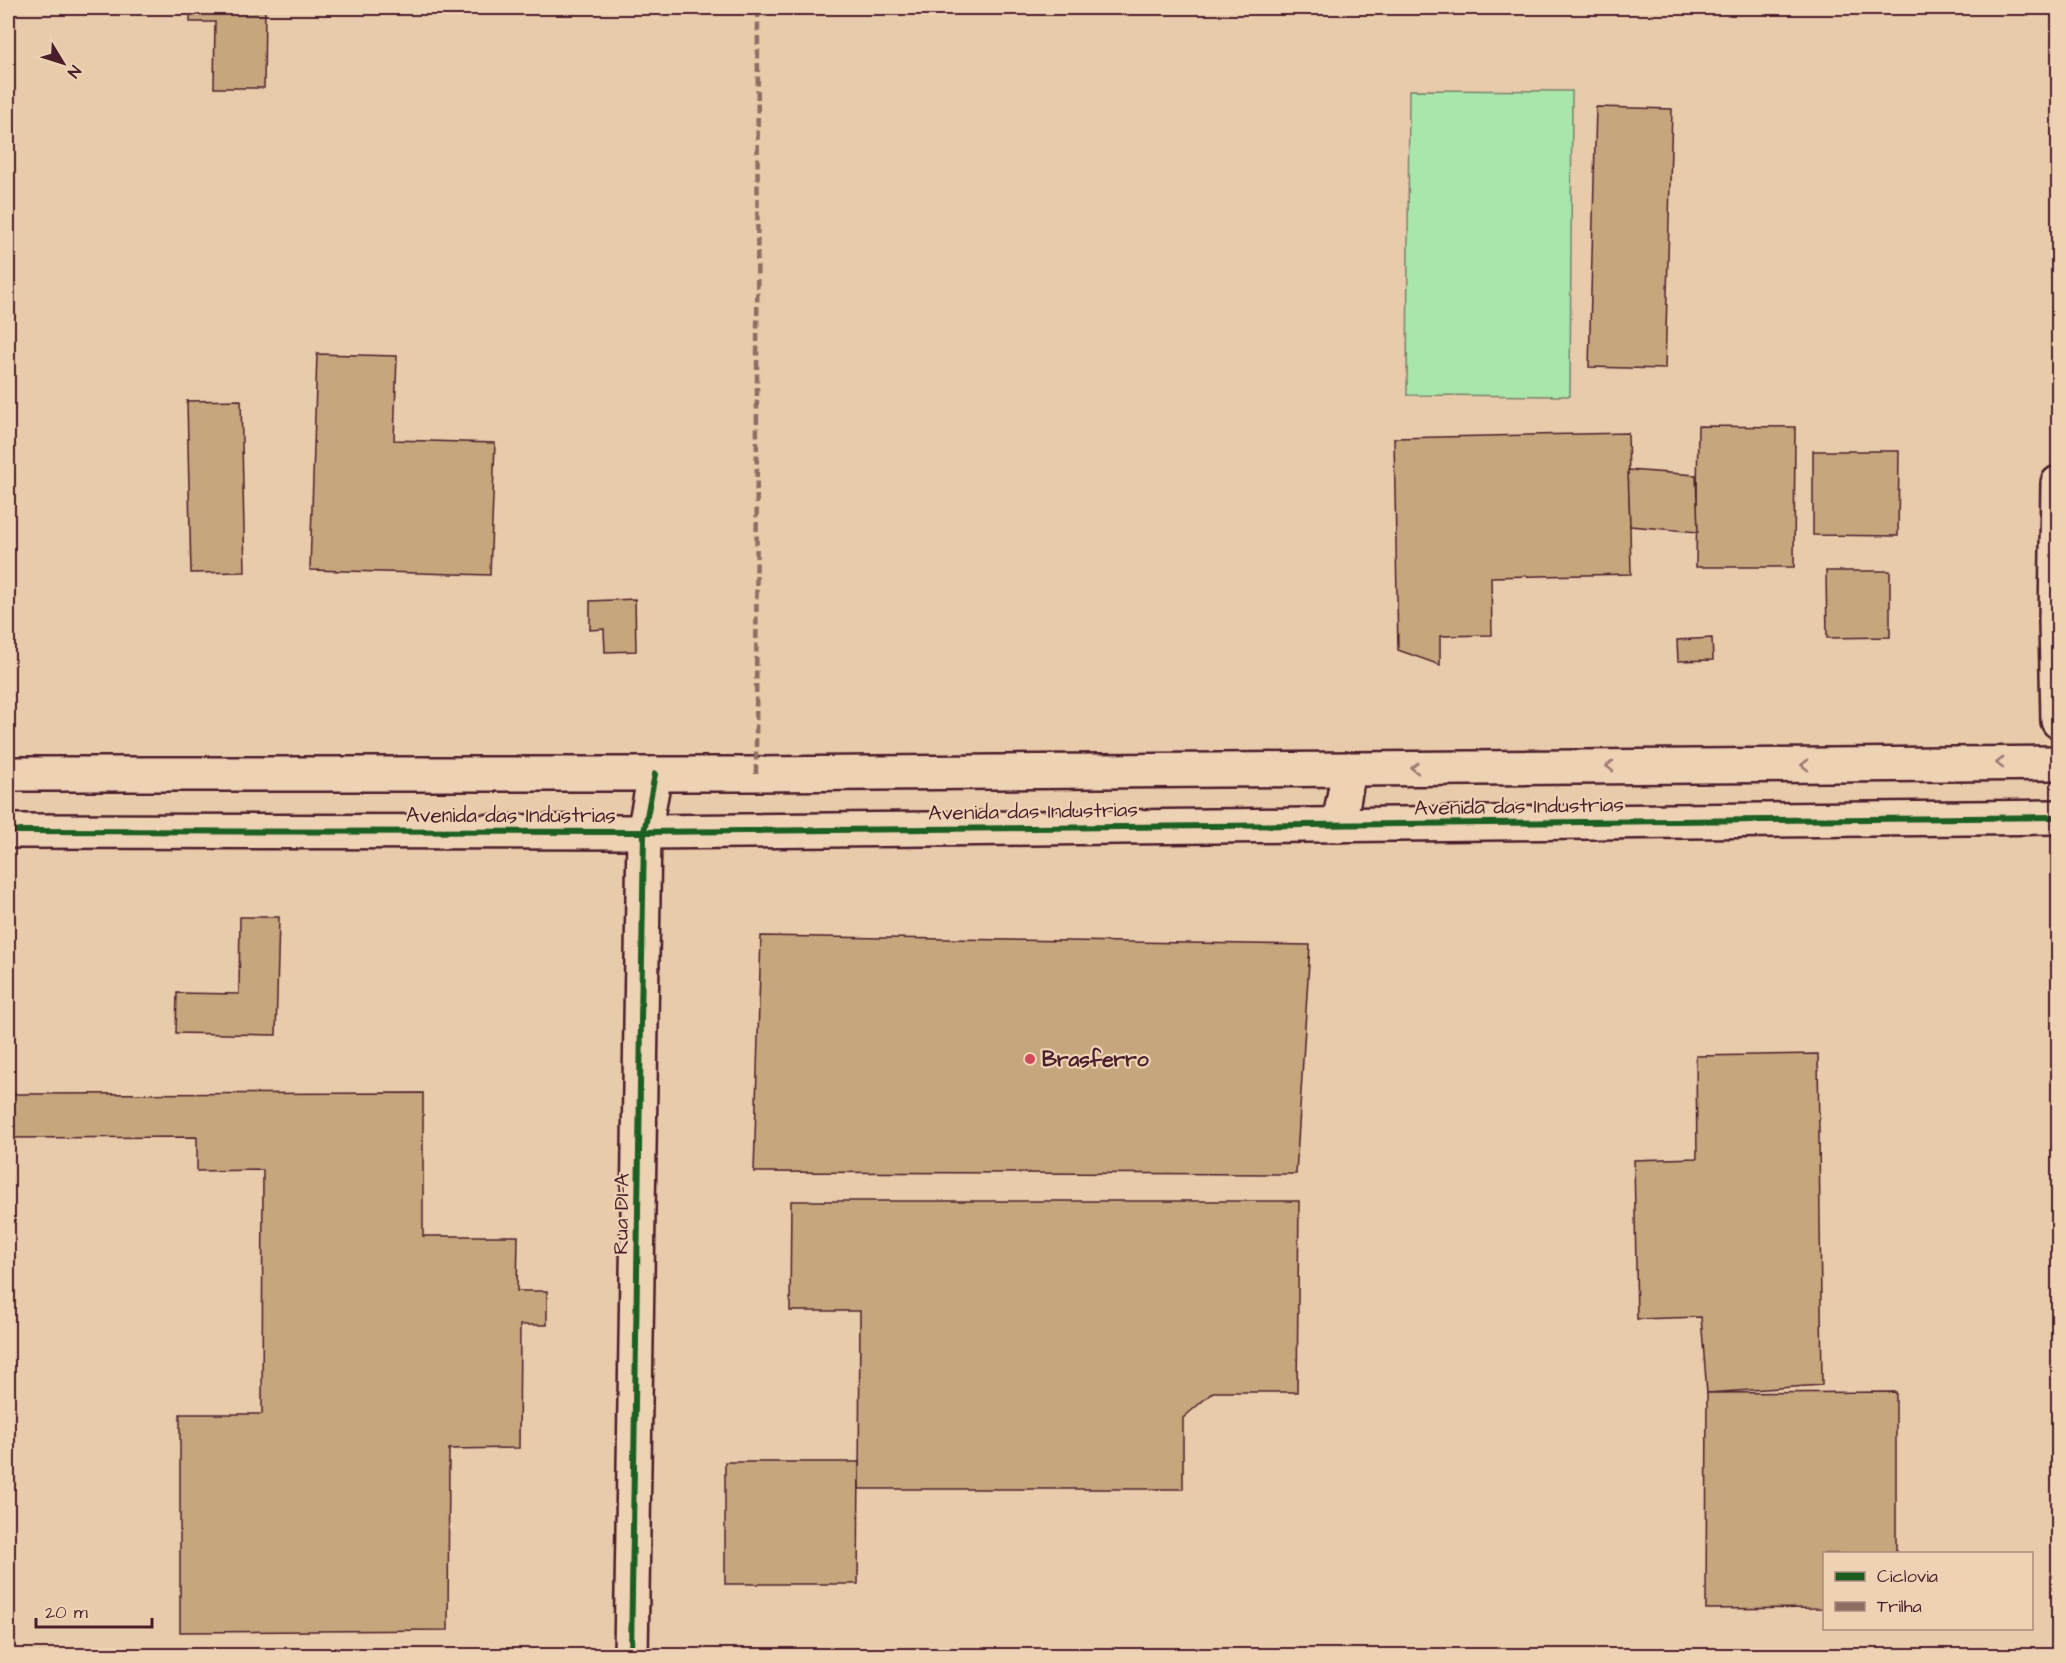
<svg xmlns="http://www.w3.org/2000/svg" width="2066" height="1663" viewBox="0 0 2066 1663" font-family="'Architects Daughter',sans-serif">
<style>
.green{fill:#a9e6ac;stroke:#7a826c;stroke-width:1.5}
.building{fill:#c6a67d;stroke:#4a1f2b;stroke-width:1.5}
.lines{fill:none;stroke-linecap:round;stroke-linejoin:round}
.minor-casing{stroke:#4a1f2b;stroke-width:38}
.tertiary-casing{stroke:#4a1f2b;stroke-width:38}
.secondary-casing{stroke:#4a1f2b;stroke-width:38}
.minor{stroke:#eed2b4;stroke-width:33}
.tertiary{stroke:#eed2b4;stroke-width:33}
.secondary{stroke:#eed2b4;stroke-width:33}
.quiet{stroke:#8d6e63;stroke-width:4.5;stroke-dasharray:9 4.5;stroke-linecap:butt}
.cycleway-casing{stroke:#eed2b4;stroke-width:10}
.cycleway{stroke:#1b5e20;stroke-width:6}
.oneway{stroke:#9c7870}
.poi-dot{fill:#d1495b;stroke:#eed2b4;stroke-width:2}
.labels{text-anchor:middle;stroke-width:4.5;stroke-linejoin:round;paint-order:stroke}
.street-label{font-size:21px;fill:#4a1f2b;stroke:#eed2b4}
.poi-label{font-size:21px;font-weight:bold;fill:#4a1f2b;stroke:#eed2b4;text-anchor:start}
</style>
<rect width="100%" height="100%" fill="#e8cbaa"/>
<filter id="ink" filterUnits="userSpaceOnUse"><feTurbulence type="fractalNoise" baseFrequency=".0167" numOctaves="2"/><feDisplacementMap in="SourceGraphic" scale="12" xChannelSelector="R" yChannelSelector="G"/><feConvolveMatrix kernelMatrix="1 2 1 2 8 2 1 2 1" color-interpolation-filters="sRGB"/></filter>
<g filter="url(#ink)">
<path class="green" d="M1409,90l163,1 -2,305 -163,-1z"/>
<g class="building">
<path d="M105,8h47v4l-47,1z"/>
<path d="M190,8h75l-1,80h-50l1,-66h-25z"/>
<path d="M1596,107l76,2 -7,260 -76,-2z"/>
<path d="M317,354l80,2 -3,84 101,3 -5,132 -180,-5z"/>
<path d="M241,400l4,172 -54,1 -4,-172z"/>
<path d="M1698,426l97,1 -1,140h-98z"/>
<path d="M1628,433l3,141 -140,3 1,58 -52,1v29l-42,-15 -4,-212z"/>
<path d="M1813,451h86l-1,85 -85,-1z"/>
<path d="M1628,470l68,5 2,57 -68,-6z"/>
<path d="M1826,571h64v66l-63,1z"/>
<path d="M635,599l1,52 -31,1 -1,-23 -14,1v-29z"/>
<path d="M1712,638l1,22 -35,1 -1,-21z"/>
<path d="M240,917h39l-3,118 -100,-2 1,-40 62,1z"/>
<path d="M761,936l549,9 -14,229 -542,-2z"/>
<path d="M1818,1054l4,331 -115,8 -6,-76 -64,2 -3,-159 63,-2 -1,-102z"/>
<path d="M423,1093v143h95l-1,55h30v34h-27l-1,123 -70,1 -1,181 -268,2v-218h82l1,-244 -66,1v-34l-189,1v-44z"/>
<path d="M791,1201h508l-2,191h-84l-30,26v71h-324l1,-178h-70z"/>
<path d="M1896,1392v162h-72v54l-118,1 1,-216z"/>
<path d="M725,1462h134l-1,122h-133z"/>
</g>
<g class="lines">
<g class="minor-casing">
<path id="minor" d="M631,1656l13,-824 11,-58"/>
</g>
<g class="tertiary-casing">
<g id="tertiary">
<path d="M8,774h748l1302,-11"/>
<path d="M1339,825l10,-56"/>
<path d="M8,831l636,1 1414,-15"/>
</g>
</g>
<g class="secondary-casing">
<path id="secondary" d="M2058,483l-2,138 2,100"/>
</g>
<use href="#minor" class="minor"/>
<use href="#tertiary" class="tertiary"/>
<use href="#secondary" class="secondary"/>
<path class="quiet" d="M756,774l2,-766"/>
<g class="cycleway-casing">
<g id="cycleway">
<path d="M8,831l636,1 1414,-15"/>
<path d="M631,1656l13,-824 11,-58"/>
</g>
</g>
<use href="#cycleway" class="cycleway"/>
</g>
<defs><path id="oneway-chevron" d="M-2-3.5L2.5 0L-2 3.5" fill="none" stroke-width="1.6" stroke-linecap="round" stroke-linejoin="round" transform="scale(1.5)"/></defs>
<g class="oneway">
<use href="#oneway-chevron" transform="translate(2000 763) rotate(180)"/>
<use href="#oneway-chevron" transform="translate(1805 765) rotate(180)"/>
<use href="#oneway-chevron" transform="translate(1610 766) rotate(180)"/>
<use href="#oneway-chevron" transform="translate(1415 768) rotate(180)"/>
</g>
</g>
<circle class="poi-dot" cx="1030" cy="1059" r="6"/>
<g class="labels">
<g class="street-label">
<text transform="translate(1519 806) rotate(-1)" y="7">Avenida das Industrias</text>
<text transform="translate(1033 811) rotate(-1)" y="7">Avenida das Industrias</text>
<text x="511" y="822">Avenida das Industrias</text>
<text transform="translate(621 1214) rotate(-89)" y="7">Rua DI-A</text>
</g>
<g class="poi-label">
<text x="1042" y="1066">Brasferro</text>
</g>
</g>
<rect width="2066" height="1663" fill="none" stroke="#eed2b4" stroke-width="30"/>
<rect x="15" y="15" width="2036" height="1633" fill="none" stroke="#4a1f2b" stroke-width="2" filter="url(#ink)"/>
<rect x="1823" y="1552" width="210" height="78" fill="#eed2b4" stroke="#ac8a7d" stroke-width="1.5"/>
<rect x="1835" y="1572" width="30" height="9" fill="#1b5e20" stroke="#ac8a7d" stroke-width="1.5"/>
<text x="1877" y="1582" font-size="18" fill="#4a1f2b">Ciclovia</text>
<rect x="1835" y="1602" width="30" height="9" fill="#8d6e63" stroke="#ac8a7d" stroke-width="1.5"/>
<text x="1877" y="1612" font-size="18" fill="#4a1f2b">Trilha</text>
<g transform="translate(63 63) rotate(128)" stroke="#eed2b4" stroke-width="4.5" paint-order="stroke">
<path d="M0-4.5L10 22L0 15L-10 22Z" fill="#4a1f2b"/>
<text y="-9" font-size="16" font-weight="bold" text-anchor="middle" fill="#4a1f2b">N</text>
</g>
<path d="M36 1618v9h116v-9" fill="none" stroke="#4a1f2b" stroke-width="3"/>
<text x="45" y="1618" font-size="18" fill="#4a1f2b" stroke="#eed2b4" stroke-width="4.5" paint-order="stroke">20 m</text>
</svg>
